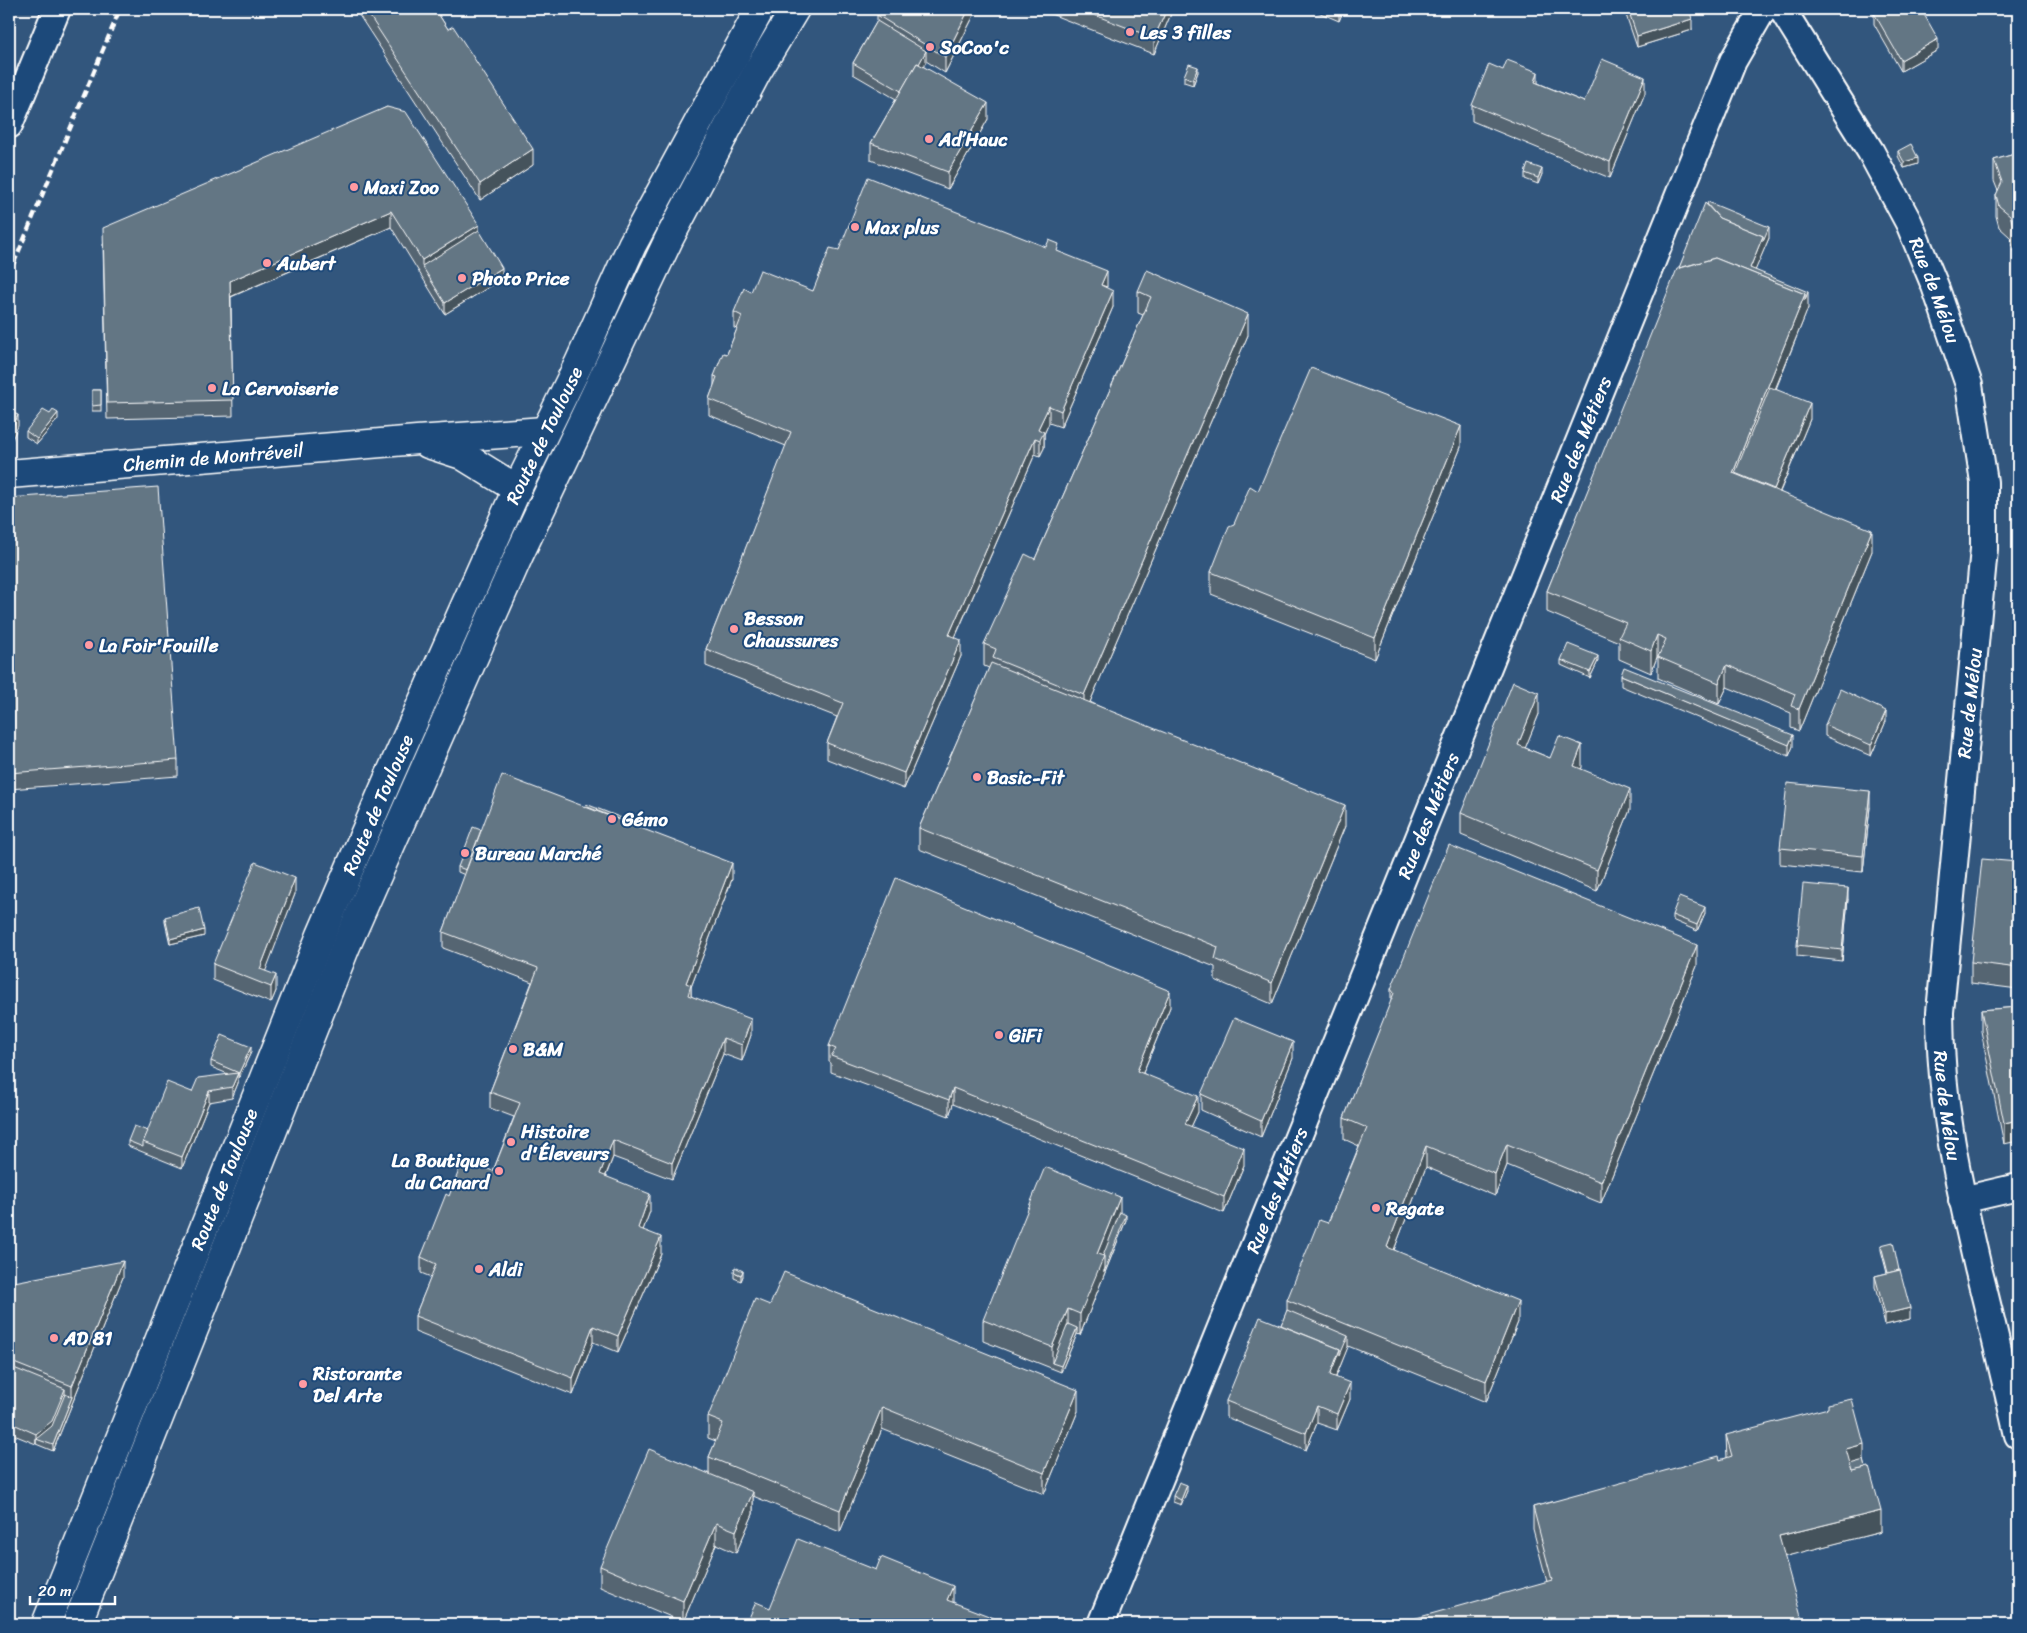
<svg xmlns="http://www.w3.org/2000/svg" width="2027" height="1633" viewBox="0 0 2027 1633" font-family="Sriracha,sans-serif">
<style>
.built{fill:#33577d}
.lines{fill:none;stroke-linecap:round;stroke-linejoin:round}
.street-casing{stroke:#fff;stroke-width:30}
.secondary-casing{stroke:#fff;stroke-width:31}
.primary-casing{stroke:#fff;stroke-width:31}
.street{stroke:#1f4a7a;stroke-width:26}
.secondary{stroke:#1f4a7a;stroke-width:28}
.primary{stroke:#1f4a7a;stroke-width:28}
.rail{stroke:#fff;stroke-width:4;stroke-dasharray:8 4;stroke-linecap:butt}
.wall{fill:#556572;stroke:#fff}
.shaded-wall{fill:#45535c;stroke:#fff}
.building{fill:#637684;stroke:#fff}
.poi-dot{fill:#ff9aa2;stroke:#1f4a7a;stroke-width:2}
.labels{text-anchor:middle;stroke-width:4;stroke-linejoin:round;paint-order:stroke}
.poi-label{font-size:19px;font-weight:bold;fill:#fff;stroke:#1f4a7a;text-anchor:start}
.street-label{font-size:19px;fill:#fff;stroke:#1f4a7a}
</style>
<rect width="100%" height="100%" fill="#1f4a7a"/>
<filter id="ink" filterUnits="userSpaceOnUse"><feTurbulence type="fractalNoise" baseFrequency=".02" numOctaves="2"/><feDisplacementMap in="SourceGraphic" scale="10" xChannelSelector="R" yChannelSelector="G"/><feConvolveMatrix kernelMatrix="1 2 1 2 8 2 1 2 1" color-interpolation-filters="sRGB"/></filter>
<g filter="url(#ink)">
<rect class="built" x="9" y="9" width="2009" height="1615"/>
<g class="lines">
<g class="street-casing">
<g id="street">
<path id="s1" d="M1782,9l89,143 38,71 26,63 34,99 15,97v67l-44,463c0,90 18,169 38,256 14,55 27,111 40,167"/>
<path d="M9,125l48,-116"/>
<path d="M1962,1200l56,-13"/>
<path id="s2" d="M1101,1624l622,-1538 10,-25 30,-52"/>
</g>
</g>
<g class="secondary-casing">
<g id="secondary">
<path d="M428,444l34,11 55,34"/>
<path id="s3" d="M9,474l408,-34 127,-9"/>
</g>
</g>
<g class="primary-casing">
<g id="primary">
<path id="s4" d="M46,1624l275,-689 68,-158 128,-288 62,-126 53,-118 128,-236"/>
<path d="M77,1624l269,-678 173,-391 150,-316 88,-167 38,-63"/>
</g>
</g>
<use href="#street" class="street"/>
<use href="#secondary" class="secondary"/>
<use href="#primary" class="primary"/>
<path class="rail" d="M9,275l111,-266"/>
</g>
<g class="wall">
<path d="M355,9h80l13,20 85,136 -53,35z"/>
<path d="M977,9l-32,64 -19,-12 -3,5 65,53 -40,70 -77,-29v-17l25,-44 -43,-25v-11l24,-42v-6z"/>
<path d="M1038,9h135l-19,45z"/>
<path d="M1311,9h33l-5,12z"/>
<path d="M1626,9h63l3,21 -55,17 -11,-32z"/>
<path d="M1874,13l64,37 -37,21 -27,-47z"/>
<path d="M1198,72l-5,13 -9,-3v-6z"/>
<path d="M1538,83l46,19 61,-9 -35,85 -138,-57v-16z"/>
<path d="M387,107l92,123 23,49 -57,35 -54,-87 -160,70 2,119 -126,3 -4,-175z"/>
<path d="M1898,151l20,13 -14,4 -6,-12z"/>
<path d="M2018,153v141l-3,-10v-6l3,-15 -8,-26 -11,-10 -3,-11v-21l2,-4 -4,-10v-21z"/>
<path d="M1525,173l17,1 -4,10 -13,-5z"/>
<path d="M1707,204l62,34 -14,32 53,38 -32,81 34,30 -30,73 92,59 -73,180 -8,-3v-15l-64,-26 -8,17 -61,-26v-21h-1l-6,16 -32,-14v-17l-72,-30v-21l132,-323z"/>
<path d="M839,250l220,2 47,36 7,19 -52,120 -12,-4 -5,11v14l-4,8 -5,-2 -80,184 6,18 -57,133 -77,-30v-16l10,-26 -131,-51v-17l80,-203 -77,-31v-16l5,-13v-10l13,-22 10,-25 -3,-1v-16l17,-20 62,-1z"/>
<path d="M1138,291l110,44 -158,367 255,124 -73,178 -57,-24v-13l-296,-118v-21l70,-160 -5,-2v-22l51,-85 108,-244 -5,-2z"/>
<rect x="92" y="390" width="9" height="21"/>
<path d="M50,414l8,5 -21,25 -11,-7v-6z"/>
<path d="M1461,447l-86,212 -164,-65v-22l23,-48 24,-33z"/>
<path d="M9,498l169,262v16l-169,13z"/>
<path d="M1561,660l37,1 -8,17 -29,-13z"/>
<path d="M1621,675l172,71 -4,10 -168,-70z"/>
<path d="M1539,714l-14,34 25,10 32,9 -1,2 49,41 -33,81 -136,-56v-22z"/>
<path d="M1886,721l-15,35 -46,-20v-11z"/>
<path d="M1870,807l-7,65 -83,-8v-16z"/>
<path d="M637,826l95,53 -41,108v9l60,39 -9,26 -19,-7 -51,125 -59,-22 -7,19 44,35 -7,19 18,24 -43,98 -25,-10 -20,53 -158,-63v-16l16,-39 -10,-4v-16l28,-61 44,-25 21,-54 -24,-9v-16l42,-110 -89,-34v-16l22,-57 -7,-3v-5l23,-37z"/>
<path d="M2018,862v127l-47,-6v-21z"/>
<path d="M295,894l-30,77 11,20 -5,12 -58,-23v-16z"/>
<path d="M1848,899l-6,62 -45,-5v-11z"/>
<path d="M1705,913l-8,18 -25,-11v-5z"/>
<path d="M165,917l39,19 -34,8 -5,-22z"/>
<path d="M1697,966l-96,237 -94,-38 -12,31 -69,-29 -32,83 124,72 -32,80 -138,-56 -12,31 14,22 -13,31 -20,-7 -11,27 -80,-33v-16l55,-76 6,-14v-11l41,-77 31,-77 -15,-7v-21l47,-116v-13z"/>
<path d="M1170,1007l-27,66 55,39 -7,15 53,38 -20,48 -271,-109 -4,12 -118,-44v-9l-2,-1v-16z"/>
<path d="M2018,1007l-14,137 -23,-113v-21z"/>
<path d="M251,1052l-12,26h-1v5l-6,15 -23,4 -27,66 -54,-22v-5l20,-10 44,-39 36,-18 -17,-7v-6z"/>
<path d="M1293,1058l-32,79 -60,-27v-16z"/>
<path d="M1120,1212l6,8 -46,115 -3,-1 -16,38 -78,-31v-21z"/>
<path d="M1881,1245l18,25 11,49 -25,6 -10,-38v-11l12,-3 -6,-23z"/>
<path d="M734,1272l9,4 -2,5 -7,-3z"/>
<path d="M123,1277l-70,174 -44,-18v-150z"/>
<path d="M770,1305l308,106 -34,83 -162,-65 -42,103 -87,-36v18l-17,39 -20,-9 -33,78 -83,-35v-21l109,-92v-17l7,-16 -8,-3v-21z"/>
<path d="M1726,1435l138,25 17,72 -96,24 -238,26 -14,-53v-22l194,-49z"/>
<path d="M1187,1491l-6,14 -8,-3v-6z"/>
<path d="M953,1602l41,22h-245v-6l21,-10z"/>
</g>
<g class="shaded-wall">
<path d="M969,9h8l-32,64v-16z"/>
<path d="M1167,9h6l-19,45v-16z"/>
<path d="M1339,9h5l-5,12z"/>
<path d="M1692,19v11l-55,17v-11z"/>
<path d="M1938,39v11l-37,21v-11z"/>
<path d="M926,51v11l-23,41v-11z"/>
<path d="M1198,67v5l-5,13v-5z"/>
<path d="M1538,72v16l-3,-6z"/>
<path d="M1645,77v16l-35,85v-16z"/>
<path d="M988,103v16l-40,70v-17z"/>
<path d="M533,149v16l-53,35v-16z"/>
<path d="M1918,158v6l-14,4v-6z"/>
<path d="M1542,169v5l-4,10v-6z"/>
<path d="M391,211v16l-161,70v-16z"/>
<path d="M479,225v16l-57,25v-6z"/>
<path d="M1769,227v11l-17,40 -2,-10 13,-32z"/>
<path d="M502,268v11l-57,35v-11z"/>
<path d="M1107,271v16l-6,-2z"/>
<path d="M1113,291v16l-52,120v-16z"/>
<path d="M1808,292v16l-3,8 -67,164 -5,-7 72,-179z"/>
<path d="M1248,314v21l-164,381v-21z"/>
<path d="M1810,403v16l-38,91v-16z"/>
<path d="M1049,406v17l-5,11v14l-4,8v-16l-2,-11z"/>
<path d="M58,413v6l-21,25v-5z"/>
<path d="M18,415v11l-9,20v-11z"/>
<path d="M1461,426v21l-86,212v-21z"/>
<path d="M1035,438v16l-86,197v-16z"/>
<path d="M1872,530v21l-73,180v-22z"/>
<path d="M1657,635v22l-6,16v-22z"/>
<path d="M961,640v16l-57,133v-16z"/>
<path d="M1598,656v5l-8,17v-6z"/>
<path d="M1727,665v22l-8,17v-21z"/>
<path d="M1539,693v21l-21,52v-21z"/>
<path d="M1886,711v10l-15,35v-11z"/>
<path d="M1793,735v11l-4,10v-11z"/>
<path d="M1582,745v22l-8,21v-22z"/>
<path d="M1630,789v21l-33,81v-21z"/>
<path d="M1870,791v16l-7,65v-16z"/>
<path d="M1345,805v21l-73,178v-21z"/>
<path d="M732,863v16l-41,108v14l-3,10 -2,-28z"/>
<path d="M295,878v16l-34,89 -1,-14z"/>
<path d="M1848,888v11l-6,62v-11z"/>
<path d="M1705,907v6l-8,18v-6z"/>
<path d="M204,930v6l-34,8v-5z"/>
<path d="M1697,945v21l-96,237v-21z"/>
<path d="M276,975v16l-5,12v-16z"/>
<path d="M1170,991v16l-33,80v-16z"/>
<path d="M751,1019v16l-9,26v-16z"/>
<path d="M723,1038v16l-51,125v-16z"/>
<path d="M1293,1042v16l-32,79v-16z"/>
<path d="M251,1047v5l-12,26v-5z"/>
<path d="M238,1073v10l-6,15v-11z"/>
<path d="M953,1088v16l-4,12v-16z"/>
<path d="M209,1091v11l-27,66v-11z"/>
<path d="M1198,1096v16l-13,28v-16z"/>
<path d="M2018,1120v21l-14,3v-21z"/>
<path d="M613,1140v17l-13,33v-16z"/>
<path d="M1507,1144v21l-12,31v-22z"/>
<path d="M1426,1146v21l-39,101v-21z"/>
<path d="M1244,1148v17l-20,48v-16z"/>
<path d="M650,1194v17l-12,33v-16z"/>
<path d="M1120,1197v21l6,-3v5l-46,115v-21l17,-60z"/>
<path d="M661,1237v17l-43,98v-16z"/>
<path d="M123,1261v16l-70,174v-6l19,-48v-11z"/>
<path d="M743,1271v5l-2,5v-6z"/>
<path d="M1518,1301v21l-32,80v-21z"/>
<path d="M1910,1308v11l-25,6v-11z"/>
<path d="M1068,1309v21l-16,33v-16z"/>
<path d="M593,1326v16l-20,53v-17z"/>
<path d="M1077,1328v6l-16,38v-6z"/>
<path d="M1348,1336v11l-18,44v-16l10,-26z"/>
<path d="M1350,1383v16l-13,31v-16z"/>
<path d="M65,1389v11l-13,32 -16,7v5v-10z"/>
<path d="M1078,1390v21l-34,83v-21z"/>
<path d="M1317,1406v17l-11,27v-17z"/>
<path d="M882,1407v22l-42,103v-22z"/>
<path d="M1864,1444v22l-17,4 -1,-21z"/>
<path d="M1187,1485v6l-6,14v-5z"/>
<path d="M753,1492v22l-17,39v-22z"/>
<path d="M1881,1511v21l-102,26v-22z"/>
<path d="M716,1523v21l-33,78v-21z"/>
<path d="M10,1538v11l-1,2v-11z"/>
<path d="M953,1586v21l-6,-7z"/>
</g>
<g class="building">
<path d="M365,9h70l13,20 5,-3 80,123 -53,35z"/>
<path d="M881,9h88l-24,48 -68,-42z"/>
<path d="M1079,9h88l-13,29z"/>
<path d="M1628,9h61l3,10 -55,17z"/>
<path d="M1882,9h39l17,30 -37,21 -27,-47z"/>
<path d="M877,21l49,30 -7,13 -2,-1 -16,28 -48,-28z"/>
<path d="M1602,59l43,18 -35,85 -138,-57 17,-41 14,6 4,-10 31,12 -3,10 49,20z"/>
<path d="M917,63l71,40 -40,69 -77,-29z"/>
<path d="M1189,64l9,3 -5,13 -9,-4z"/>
<path d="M387,107l19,5 73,113 -57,35 -31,-49 -161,70 3,119 -126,3 -4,-175z"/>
<path d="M1911,144l7,14 -14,4 -6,-11z"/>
<path d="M2018,153v89l-8,-27 -11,-9 -3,-11 6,-13 -8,-22z"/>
<path d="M1528,164l14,5 -4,9 -13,-5z"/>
<path d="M868,177l178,70 3,-7 10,4 -2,7 50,20 -6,14 12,6 -52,120 -12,-5 -11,23 6,3 -4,8 -5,-2 -86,197 12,5 -57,133 -77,-30 16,-40 -137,-54 85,-217 -82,-33 8,-22 -3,-1 9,-23 4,1 15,-38 -8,-4 10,-24 7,4 9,-22 53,21 17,-43 9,2z"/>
<path d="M1708,202l61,25 -6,14v-5l-44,-18 -12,-14z"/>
<path d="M1705,203l14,15 44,18 -13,32 58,24 -3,8v-6l-90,-36 -36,10z"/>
<path d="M479,230l23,38 -57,35 -23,-37z"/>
<path d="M1715,258l90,36 -72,179 139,57 -73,179 -8,-3 4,-12 -68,-29 -8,18 -61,-26 8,-18 -9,-4 -6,16 -32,-14 7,-14 -79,-32 130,-322z"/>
<path d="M2018,261v27l-3,-10z"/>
<path d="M1147,270l101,44 -164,381 -91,-37 3,-9 -12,-5 41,-90 10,5 116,-262 -13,-6z"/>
<path d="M1311,368l150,58 -86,212 -164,-66 18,-46 5,-2 16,-38 8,5z"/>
<path d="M1770,387l40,16 -36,86 -39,-16z"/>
<path d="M92,390h9v15l-9,1z"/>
<path d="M43,410l7,4 3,-4 5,3 -21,26 -11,-8z"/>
<path d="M9,411l9,4 -9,20z"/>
<path d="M158,487l20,273 -169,13v-275z"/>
<path d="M1568,644l30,12 -8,16 -29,-12z"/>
<path d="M991,663l354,142 -73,178 -57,-24 3,-12 -299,-119z"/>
<path d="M1624,667l169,68 -4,10 -168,-70z"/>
<path d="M1513,682l26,11 -21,52 32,13 9,-22 23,9 -8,21 56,23 -33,81 -136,-57z"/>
<path d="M1840,689l46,22 -15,34 -46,-20z"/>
<path d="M502,775l230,88 -46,120 5,2 -3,10 63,24 -9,26 -19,-7 -51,125 -59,-23 -13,34 50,20 -12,34 23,9 -43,99 -25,-10 -20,52 -158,-62 21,-52 -15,-7 25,-63 3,2 14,-36 30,11 27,-68 -30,-11 48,-124 -95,-36z"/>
<path d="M1787,783l83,8 -7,65 -83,-8z"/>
<path d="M586,804l51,20 -1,2 -51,-20z"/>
<path d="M473,827l8,3 -15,40 -8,-3z"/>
<path d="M1449,845l248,100 -96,237 -94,-38 -12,30 -69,-28 -39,101 131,54 -32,80 -199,-81 32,-80 9,3 39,-95 -23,-10 50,-125 -3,-4z"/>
<path d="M1982,859l36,3v106l-47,-6z"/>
<path d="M255,862l40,16 -35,91 16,6 -5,12 -58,-23z"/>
<path d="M896,878l274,113 -33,80 61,25 -13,28 59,24 -20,49 -271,-109 -4,12 -118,-44 5,-7 -7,-3z"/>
<path d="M1803,884l45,4 -6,62 -45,-5z"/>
<path d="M1679,897l26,10 -8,18 -25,-10z"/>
<path d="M199,908l5,22 -34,9 -5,-22z"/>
<path d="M2018,1007v113l-14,3 -23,-113z"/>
<path d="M1234,1018l59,24 -32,79 -60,-27z"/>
<path d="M222,1035l29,12 -12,26 -28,-12z"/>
<path d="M238,1073l-6,14 -23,4 -27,66 -39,-15 24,-60 25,10 6,-14z"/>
<path d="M134,1126l14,5 -5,11v5l-15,-6z"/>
<path d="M1045,1167l75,30 -23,57 7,2 -24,58 -12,-5 -16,38 -69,-27z"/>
<path d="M1120,1212l6,3 -22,57v-16h-1z"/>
<path d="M1893,1242l6,28 -11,3 -7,-28z"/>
<path d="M123,1261l-51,125 -63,-25v-78z"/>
<path d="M735,1267l8,4 -2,4 -7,-3z"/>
<path d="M1900,1270l10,38 -25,6 -10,-38z"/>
<path d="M784,1272l294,118 -34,83 -162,-66 -42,103 -131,-53 14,-34 -15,-6 47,-118 15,6z"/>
<path d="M1287,1310l61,26 -8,19v-6l-59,-24z"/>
<path d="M1260,1317l80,32 -10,26 20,8 -13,31 -20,-8 -11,27 -80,-32z"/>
<path d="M1068,1324l9,4 -16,38 -9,-3z"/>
<path d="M9,1366l56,23 -13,32 -16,13 -27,-12z"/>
<path d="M65,1394l7,3 -19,48 -17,-6 16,-13z"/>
<path d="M1852,1399l12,45 -18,5 6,22 17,-4 12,44 -102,25 24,88h-408l157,-44 -19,-73 186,-51 1,4 12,-4 -6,-21 102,-27v-4z"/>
<path d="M649,1449l104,43 -17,39 -20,-8 -33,78 -83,-35z"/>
<path d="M1864,1460l2,8 -14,3 -2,-7z"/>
<path d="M1179,1482l8,3 -6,15 -8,-4z"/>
<path d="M798,1539l78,31 5,-13 72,29 -6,14 47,18 -2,6h-228v-1l-15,-5 7,-16 14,6z"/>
</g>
</g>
<g class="poi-dot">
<circle cx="1130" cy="32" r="5"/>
<circle cx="930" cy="47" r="5"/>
<circle cx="929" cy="139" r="5"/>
<circle cx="354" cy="187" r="5"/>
<circle cx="855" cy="227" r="5"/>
<circle cx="267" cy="263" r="5"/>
<circle cx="462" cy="278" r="5"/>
<circle cx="212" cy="388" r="5"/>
<circle cx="734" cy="629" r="5"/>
<circle cx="89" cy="645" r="5"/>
<circle cx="977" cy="777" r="5"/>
<circle cx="612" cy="819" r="5"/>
<circle cx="465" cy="853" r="5"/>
<circle cx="999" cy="1035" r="5"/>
<circle cx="513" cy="1049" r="5"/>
<circle cx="511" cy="1142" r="5"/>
<circle cx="499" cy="1171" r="5"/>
<circle cx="1376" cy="1208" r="5"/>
<circle cx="479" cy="1269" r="5"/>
<circle cx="54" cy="1338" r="5"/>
<circle cx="303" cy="1384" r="5"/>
</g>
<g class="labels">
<g class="poi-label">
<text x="1140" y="39">Les 3 filles</text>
<text x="940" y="54">SoCoo'c</text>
<text x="939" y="146">Ad’Hauc</text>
<text x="364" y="194">Maxi Zoo</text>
<text x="865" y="234">Max plus</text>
<text x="277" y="270">Aubert</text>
<text x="472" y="285">Photo Price</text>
<text x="222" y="395">La Cervoiserie</text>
<text x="744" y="625">Besson<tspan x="744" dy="22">Chaussures</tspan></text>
<text x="99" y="652">La Foir'Fouille</text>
<text x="987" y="784">Basic-Fit</text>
<text x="622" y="826">Gémo</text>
<text x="475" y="860">Bureau Marché</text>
<text x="1009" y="1042">GiFi</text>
<text x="523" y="1056">B&amp;M</text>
<text x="521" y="1138">Histoire<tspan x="521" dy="22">d'Éleveurs</tspan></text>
<text x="489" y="1167" text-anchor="end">La Boutique<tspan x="489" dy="22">du Canard</tspan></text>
<text x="1386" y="1215">Regate</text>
<text x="489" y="1276">Aldi</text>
<text x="64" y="1345">AD 81</text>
<text x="313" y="1380">Ristorante<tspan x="313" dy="22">Del Arte</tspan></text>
</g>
<g class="street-label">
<text dy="7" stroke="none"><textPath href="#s1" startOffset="321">Rue de Mélou</textPath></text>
<text dy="7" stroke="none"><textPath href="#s4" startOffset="1289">Route de Toulouse</textPath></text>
<text dy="7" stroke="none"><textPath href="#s2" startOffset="1278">Rue des Métiers</textPath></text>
<text dy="7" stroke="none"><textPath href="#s3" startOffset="205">Chemin de Montréveil</textPath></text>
<text transform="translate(1969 703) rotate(-84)" y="7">Rue de Mélou</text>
<text dy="7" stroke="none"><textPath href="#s4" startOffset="884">Route de Toulouse</textPath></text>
<text dy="7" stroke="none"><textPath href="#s2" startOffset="872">Rue des Métiers</textPath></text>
<text dy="7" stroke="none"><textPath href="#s1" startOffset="1146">Rue de Mélou</textPath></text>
<text dy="7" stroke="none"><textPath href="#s4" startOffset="479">Route de Toulouse</textPath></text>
<text dy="7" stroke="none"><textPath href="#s2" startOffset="468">Rue des Métiers</textPath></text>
</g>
</g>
<rect width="2027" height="1633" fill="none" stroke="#1f4a7a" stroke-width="30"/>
<rect x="15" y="15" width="1997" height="1603" fill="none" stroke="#fff" stroke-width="2" filter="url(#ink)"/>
<path d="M30 1596v8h85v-8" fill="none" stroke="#ffffff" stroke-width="2.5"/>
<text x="38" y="1596" font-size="15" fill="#ffffff" stroke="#1f4a7a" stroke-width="4" paint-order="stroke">20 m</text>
</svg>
